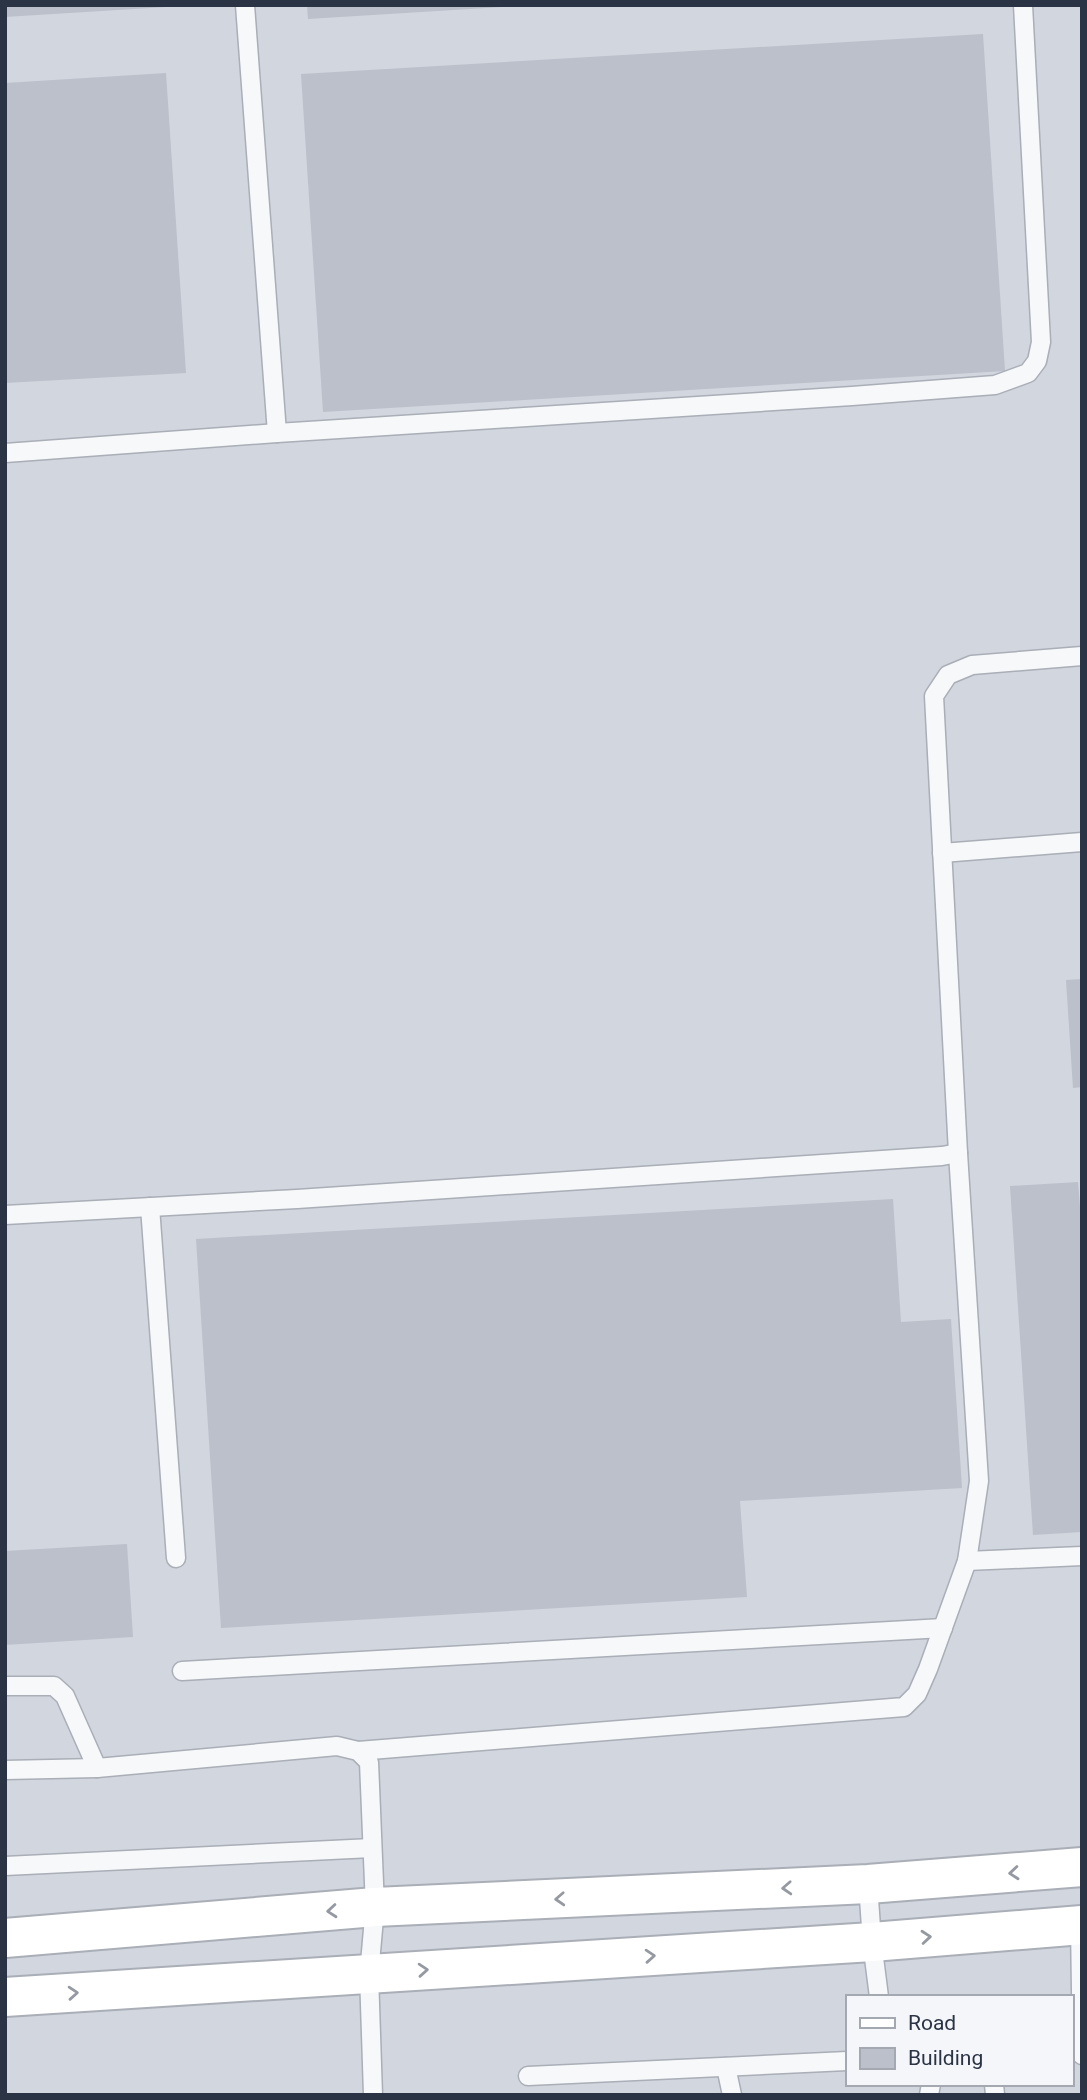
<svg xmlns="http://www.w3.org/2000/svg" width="1087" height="2100" viewBox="0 0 1087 2100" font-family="Roboto,sans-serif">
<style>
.built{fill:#d2d6de;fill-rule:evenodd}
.building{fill:#bbc0ca}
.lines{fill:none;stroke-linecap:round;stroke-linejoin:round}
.lane-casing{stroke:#a9aeb7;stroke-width:21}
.secondary-casing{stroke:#a9aeb7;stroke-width:42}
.lane{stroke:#f7f8fa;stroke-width:18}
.secondary{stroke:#fff;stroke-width:38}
.oneway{stroke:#959aa2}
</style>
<rect width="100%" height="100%" fill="#e4e7ec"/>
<path class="built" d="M5,5h1077v2090h-1077zM847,1997h224v87h-224z"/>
<g class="building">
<path d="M5,5h161v2l-161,10z"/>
<path d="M307,5h195v2l-194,12z"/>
<path d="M983,34l22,337 -682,41 -22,-338z"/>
<path d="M166,73l20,300 -181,10v-300z"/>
<path d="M1082,979v108l-9,1 -7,-108z"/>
<path d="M1078,1182l4,51v299l-49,3 -23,-349z"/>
<path d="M893,1199l8,123 50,-3 11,169 -222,13 7,96 -526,31 -25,-389z"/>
<path d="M127,1544l6,93 -128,8v-94z"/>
</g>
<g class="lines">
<g class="lane-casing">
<g id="lane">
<path d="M245,5l32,428"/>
<path d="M5,453l272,-20 575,-37 143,-11 33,-12 9,-12 4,-19 -18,-337"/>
<path d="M942,853l140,-11"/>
<path d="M150,1207l26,351"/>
<path d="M5,1215l292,-16 645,-43 16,-3"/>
<path d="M967,1561l115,-5"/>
<path d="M182,1671l761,-43"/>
<path d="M5,1686h49l11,10 32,72"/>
<path d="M358,1751l546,-44 13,-13 11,-25 39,-108 12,-80 -21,-328 -24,-457 14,-21 24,-10 110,-9"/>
<path d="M5,1770l92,-2 240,-22 21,5 11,11 6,145 -6,67 4,121"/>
<path d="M5,1866l367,-18"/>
<path d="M868,1884l4,58 7,55"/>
<path d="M1080,1925l2,130"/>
<path d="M726,2067l6,28"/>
<path d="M528,2076l319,-15"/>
<path d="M994,2084l1,11"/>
<path d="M929,2095l2,-11"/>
</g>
</g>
<g class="secondary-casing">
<g id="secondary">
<path d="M5,1938l370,-31 493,-23 214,-17"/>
<path d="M5,1997l867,-55 210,-17"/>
</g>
</g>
<use href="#lane" class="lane"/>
<use href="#secondary" class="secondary"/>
</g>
<defs><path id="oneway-chevron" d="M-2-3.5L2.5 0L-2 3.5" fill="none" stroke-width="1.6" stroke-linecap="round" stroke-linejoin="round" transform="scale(1.75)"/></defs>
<g class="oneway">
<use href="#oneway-chevron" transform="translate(1014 1873) rotate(175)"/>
<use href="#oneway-chevron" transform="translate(787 1888) rotate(177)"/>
<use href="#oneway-chevron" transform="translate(560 1899) rotate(177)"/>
<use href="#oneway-chevron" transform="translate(332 1911) rotate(175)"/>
<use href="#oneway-chevron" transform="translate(926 1937) rotate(-5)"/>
<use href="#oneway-chevron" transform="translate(650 1956) rotate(-4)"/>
<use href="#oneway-chevron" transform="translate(423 1970) rotate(-4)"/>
<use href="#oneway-chevron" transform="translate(73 1993) rotate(-4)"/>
</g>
<rect width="1087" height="2100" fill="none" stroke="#2b3445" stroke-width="14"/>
<rect x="846" y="1995" width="228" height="91" fill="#f4f6f9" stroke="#a4a8b1" stroke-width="2"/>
<rect x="860" y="2018" width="35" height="10" fill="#ffffff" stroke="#a4a8b1" stroke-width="2"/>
<text x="908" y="2030" font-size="21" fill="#2b3445">Road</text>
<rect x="860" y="2048" width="35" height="21" fill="#bbc0ca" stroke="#a4a8b1" stroke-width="2"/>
<text x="908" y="2065" font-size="21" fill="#2b3445">Building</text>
</svg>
